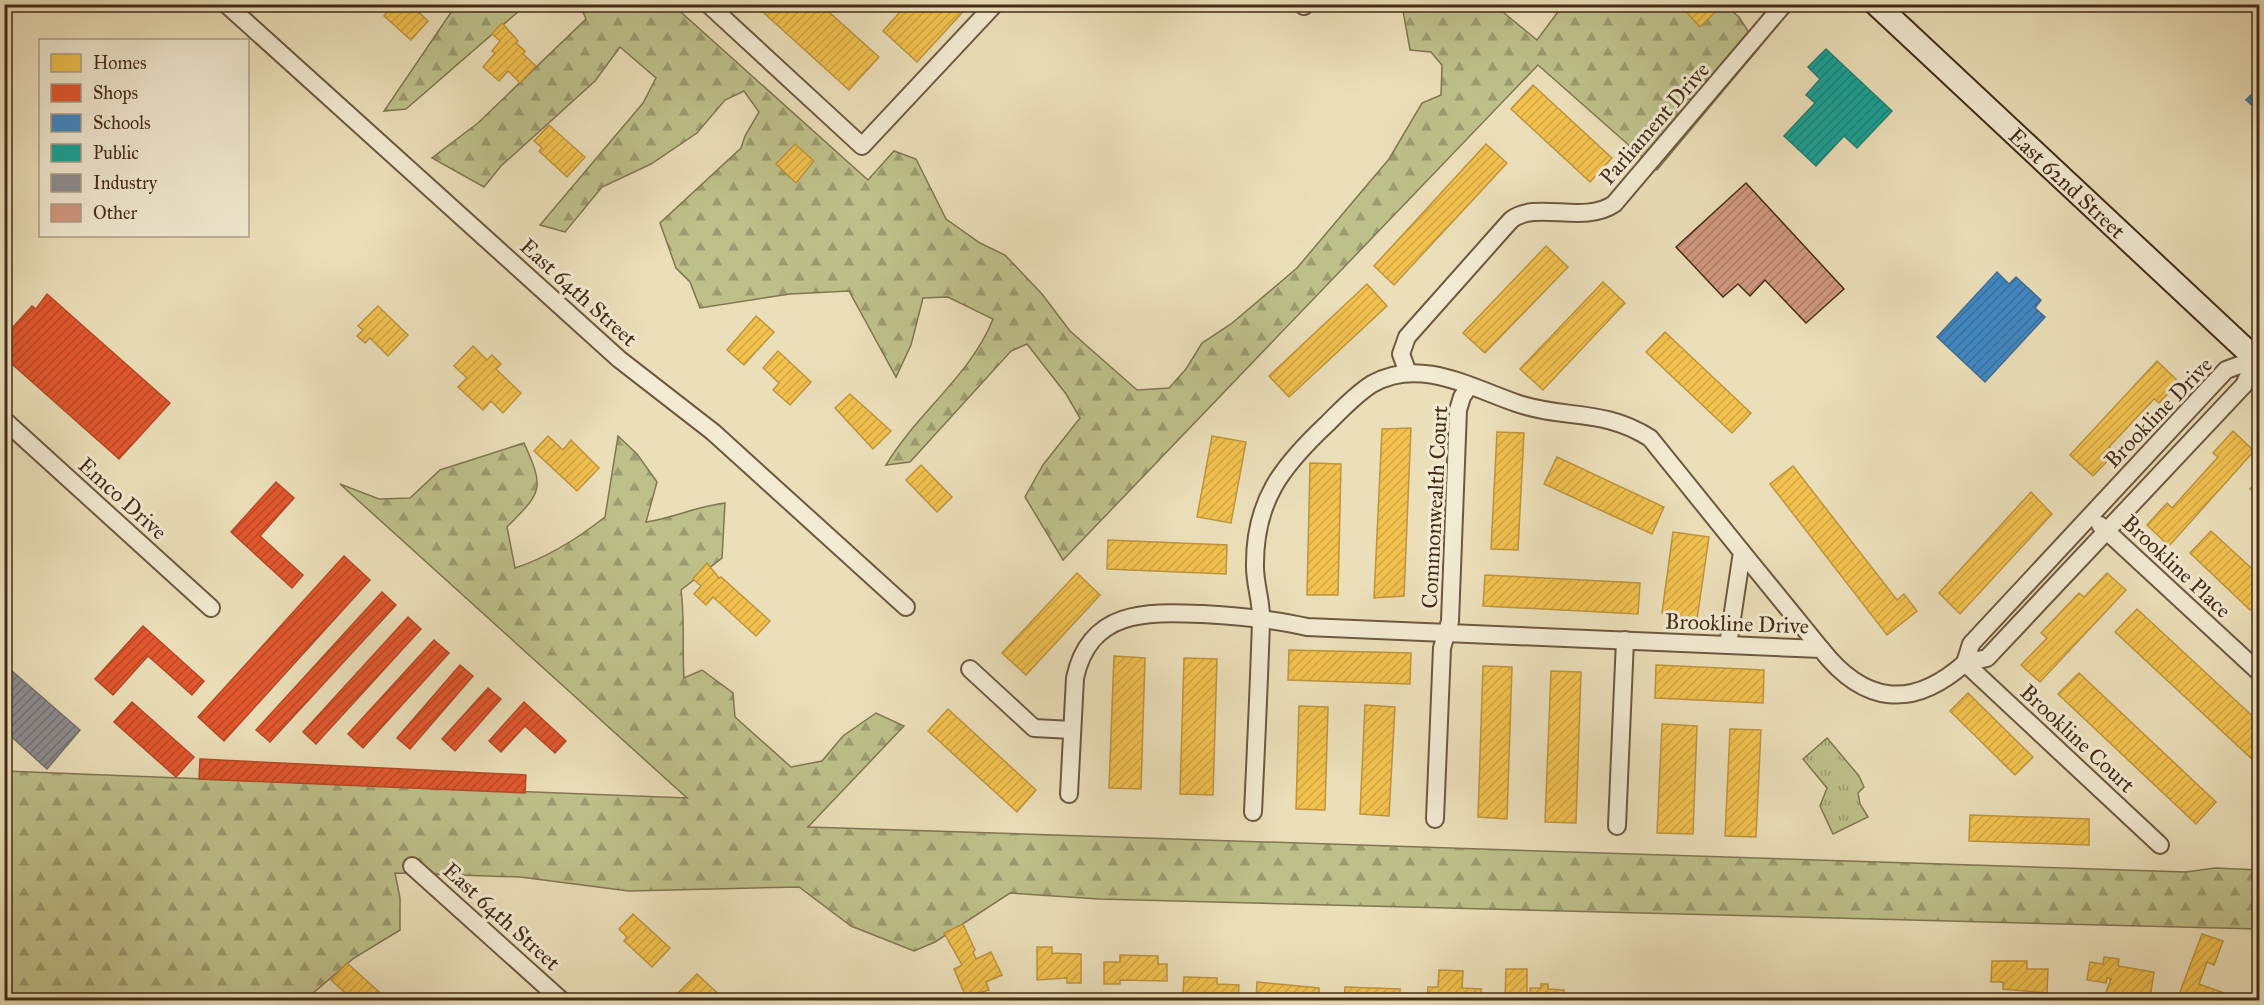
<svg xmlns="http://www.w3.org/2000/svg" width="2264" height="1005" viewBox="0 0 2264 1005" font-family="'IM FELL Great Primer',serif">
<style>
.forest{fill:url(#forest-firs);stroke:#817651;stroke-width:1.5}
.park{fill:url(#park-tufts);stroke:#817651;stroke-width:1.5}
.homes{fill:url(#homes-hatch);stroke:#be943e;stroke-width:1.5}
.shops{fill:url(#shops-hatch);stroke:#b44a27;stroke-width:1.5}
.schools{fill:url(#schools-hatch);stroke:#406c91;stroke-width:1.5}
.public{fill:url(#public-hatch);stroke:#247f72;stroke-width:1.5}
.industry{fill:url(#industry-hatch);stroke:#77706d;stroke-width:1.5}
.building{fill:url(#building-hatch);stroke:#442c18;stroke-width:1.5}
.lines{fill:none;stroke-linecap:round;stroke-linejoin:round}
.street-casing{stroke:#6e5940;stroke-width:20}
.secondary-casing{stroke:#442c18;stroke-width:26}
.street{stroke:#f2ead2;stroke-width:16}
.secondary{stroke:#f2ead2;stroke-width:22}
.labels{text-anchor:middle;stroke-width:6;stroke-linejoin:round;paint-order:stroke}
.street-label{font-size:22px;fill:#442c18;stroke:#f2ead2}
</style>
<defs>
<pattern id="forest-firs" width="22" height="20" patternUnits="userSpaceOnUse" patternTransform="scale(1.5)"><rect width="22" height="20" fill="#bec08a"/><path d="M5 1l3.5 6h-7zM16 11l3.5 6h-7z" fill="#9c9c70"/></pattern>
<pattern id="park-tufts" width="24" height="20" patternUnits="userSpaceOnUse" patternTransform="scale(1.5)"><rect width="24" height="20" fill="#bec08a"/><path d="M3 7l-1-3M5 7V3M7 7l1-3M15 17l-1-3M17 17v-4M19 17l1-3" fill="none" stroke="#9c9c70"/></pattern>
<pattern id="homes-hatch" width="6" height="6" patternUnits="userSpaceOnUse" patternTransform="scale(1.5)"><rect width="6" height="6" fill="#f2c14e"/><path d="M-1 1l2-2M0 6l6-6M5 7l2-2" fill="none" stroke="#d1a643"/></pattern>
<pattern id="shops-hatch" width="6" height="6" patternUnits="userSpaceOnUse" patternTransform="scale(1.5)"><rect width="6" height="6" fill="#e4572e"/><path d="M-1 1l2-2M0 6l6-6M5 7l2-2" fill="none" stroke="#ba4826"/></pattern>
<pattern id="schools-hatch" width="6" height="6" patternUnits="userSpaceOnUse" patternTransform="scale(1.5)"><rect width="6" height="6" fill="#3f88c5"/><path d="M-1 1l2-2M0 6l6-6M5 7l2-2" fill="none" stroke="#366f9f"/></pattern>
<pattern id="public-hatch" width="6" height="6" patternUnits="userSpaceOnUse" patternTransform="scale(1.5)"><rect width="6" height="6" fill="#17a398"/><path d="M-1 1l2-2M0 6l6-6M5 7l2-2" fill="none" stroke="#16857b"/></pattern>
<pattern id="industry-hatch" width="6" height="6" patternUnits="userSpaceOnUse" patternTransform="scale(1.5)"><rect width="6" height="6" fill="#8d8d92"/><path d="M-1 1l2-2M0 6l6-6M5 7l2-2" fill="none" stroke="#757376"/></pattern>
<pattern id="building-hatch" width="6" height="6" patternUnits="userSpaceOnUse" patternTransform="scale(1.5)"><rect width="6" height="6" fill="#d1987f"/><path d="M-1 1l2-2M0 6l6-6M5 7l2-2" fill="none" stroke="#ab7c67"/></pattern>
</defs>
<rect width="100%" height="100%" fill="#ebdfb9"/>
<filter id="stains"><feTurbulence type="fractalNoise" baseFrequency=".00333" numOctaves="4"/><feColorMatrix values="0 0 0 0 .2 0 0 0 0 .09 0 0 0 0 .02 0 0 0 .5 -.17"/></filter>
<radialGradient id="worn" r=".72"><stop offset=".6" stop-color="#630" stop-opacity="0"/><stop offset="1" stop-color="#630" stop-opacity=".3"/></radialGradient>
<g class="forest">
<path d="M456,5h70l-120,104 -22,2z"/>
<path d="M580,5h93l195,175 26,-29 22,8 30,60 34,24 25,12 37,39 28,37 67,59 32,-2 17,-19 16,-26 29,-19 66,-56 92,-109 33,-56 19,-8 1,-30 -11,-13 -21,-2 -8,-45h102v8l33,27 26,-35h170l-1,6 7,6 20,31 -102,122 -119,-105 -475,495 -38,-63 18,-32 37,-47 -14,-24 -39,-50 -16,7 -101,111 -24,3c31,-52 85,-90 107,-146l-45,-22 -25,1 -12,47 -15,32 -47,-86 -59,3 -90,14 -10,-26 -14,-14 -16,-45 81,-75 4,-12 14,-24 -15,-21 -19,9 -28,33 -46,31 -49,23 -37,45 -25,-7 103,-122 13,-25 -36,-31 -25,34 -94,85 -17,21 -52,-29 46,-35 108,-104z"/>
<path d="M618,436l19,18 20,28 -11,40c28,-4 51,-16 79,-19l-3,55 -41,32c4,29 1,58 3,88l18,-8 31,23 2,24 56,50 31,-6 21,-25 33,-23 28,13 -96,101 1378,45 29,-4 44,2v59l-1160,-30 -89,-6 -75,49 -21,9 -63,-25 -52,-39 -170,4 -109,-14 -125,-4 5,25v32l-46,28 -49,42h-300v-229l682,27 -347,-314 39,15 31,-1 30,-28 84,-27c21,46 18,49 -17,84l8,41c34,-11 62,-29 90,-51z"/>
</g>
<path class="park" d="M1827,738l32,38 5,11 -6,6 2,11 8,13 -35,17 -13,-28 7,-18 -24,-29z"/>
<g class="homes">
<path d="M394,4h16l18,17 -17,19 -27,-24z"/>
<path d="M754,4h66l59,53 -30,33z"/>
<path d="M907,4h63l-53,58 -34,-31z"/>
<path d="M1679,4h38l3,3 -20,20z"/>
<path d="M502,23l16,18 -2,2 9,8 -2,3 13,12 -16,17 -12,-12 -9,10 -16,-14 12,-14 -3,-2 8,-10 -8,-7z"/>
<path d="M1533,85l79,73 -22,24 -79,-73z"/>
<path d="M549,125l36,32 -18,20 -28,-26 3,-3 -8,-7z"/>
<path d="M795,144l19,17 -18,22 -20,-19z"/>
<path d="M1486,144l21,19 -113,122 -20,-19z"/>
<path d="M1546,246l22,21 -83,86 -22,-20z"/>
<path d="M1603,282l22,21 -82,87 -23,-21z"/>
<path d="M1367,284l20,22 -98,91 -20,-21z"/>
<path d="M378,306l30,29 -20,21 -18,-18 -5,5 -8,-7 6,-6 -5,-4z"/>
<path d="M756,316l18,16 -30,33 -17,-15z"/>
<path d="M1665,332l86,81 -19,20 -86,-81z"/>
<path d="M473,346l14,14 5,-5 9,9 -5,5 25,24 -18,20 -12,-12 -8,9 -25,-23 9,-9 -13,-12z"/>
<path d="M778,351l33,31 -21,23 -17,-15 6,-7 -16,-15z"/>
<path d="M2157,361l22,21 -20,21 -5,-4 -45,48 6,6 -22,23 -23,-21z"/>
<path d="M850,394l41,37 -18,18 -38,-41z"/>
<path d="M1411,428l-7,168 -30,2 8,-169z"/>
<path d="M2233,431l21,20 -85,95 -22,-21 20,-22 5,5 46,-51 -5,-4z"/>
<path d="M1497,432l27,1 -6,117 -27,-1z"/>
<path d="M548,436l15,14 8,-10 28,28 -22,23 -43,-40z"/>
<path d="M1212,436l34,6 -15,81 -34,-6z"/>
<path d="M1557,457l107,50 -12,27 -108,-50z"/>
<path d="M1310,463l31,1 -3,131h-31z"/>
<path d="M921,465l31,32 -15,15 -31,-32z"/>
<path d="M1793,466l104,134 7,-6 13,17 -30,24 -117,-151z"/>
<path d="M2260,479v19l-10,-9z"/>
<path d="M2031,492l21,22 -92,100 -21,-21z"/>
<path d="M2211,531l49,45v23l-10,11 -60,-57z"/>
<path d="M1673,532l36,5 -12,82 -35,-6z"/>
<path d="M1108,540l119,5 -1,29 -119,-5z"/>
<path d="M707,563l12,15 2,-1 49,44 -14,15 -43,-39 -7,8 -12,-11 7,-8 -8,-7z"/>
<path d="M1077,573l23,22 -74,80 -24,-22z"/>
<path d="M2107,573l19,17 -86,92 -19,-17 26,-27 -6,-5 38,-40 5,4z"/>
<path d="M1485,575l155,8 -2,31 -155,-8z"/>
<path d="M2137,609l123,114v33l-6,5 -139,-129z"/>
<path d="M1289,650l122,3 -1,31 -122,-4z"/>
<path d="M1114,656l31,2 -4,131 -32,-1z"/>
<path d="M1184,658l33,1 -4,136 -33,-1z"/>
<path d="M1656,665l108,5 -1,33 -108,-5z"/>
<path d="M1483,666l29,1 -5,152 -29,-2z"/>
<path d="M1551,671l30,1 -5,151 -31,-1z"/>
<path d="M2079,673l137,129 -20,22 -138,-130z"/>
<path d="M1968,693l65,64 -18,18 -65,-64z"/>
<path d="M1365,705l30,2 -6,109 -29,-2z"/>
<path d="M1299,706l29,1 -3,103 -29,-1z"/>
<path d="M948,709l88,81 -19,22 -89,-81z"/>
<path d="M1662,724l35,2 -4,108 -36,-1z"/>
<path d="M1730,729l31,1 -5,107 -31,-1z"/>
<path d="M1970,815l119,4v26l-120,-4z"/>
<path d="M633,914l37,34 -18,19 -28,-26 3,-4 -8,-8z"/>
<path d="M963,924l12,26 -2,2 3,7 15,-7 11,23 -16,7 3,8 -23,7 -12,-28 8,-4 -18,-32z"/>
<path d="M2202,934l21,7 -9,24 -7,-3 -8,22 36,13 -1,3h-57z"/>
<path d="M1037,947h15v6l29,1v29h-14v-5l-30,2z"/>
<path d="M1120,955l38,1v8h9v17l-47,-1v4h-16v-22h16z"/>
<path d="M2104,957l15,2 -1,7 36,6 -4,26 -25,-4 -1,5 -19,-4 6,-16 -4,-1 -1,5 -19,-3 3,-18 13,2z"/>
<path d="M1992,961h35v8h21l-1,24 -44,-4v-7h-12z"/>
<path d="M347,963l41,37h-35l-22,-20z"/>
<path d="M1506,969h21v26l3,1v-8h11v-4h7v5l16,1v10h-59z"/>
<path d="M1439,970l24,1 -1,17 19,1v11h-54l1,-13h10z"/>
<path d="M697,974l28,26h-39l-8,-7z"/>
<path d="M1184,977l33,1v6l22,1 -1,15h-39v-5l-16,-1z"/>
<path d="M1257,982l62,6v12h-37v-3h-7v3h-19z"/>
<path d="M1345,987l55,2v11h-56z"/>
<path d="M1671,996l51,2v2h-51z"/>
<path d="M1751,998l51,1v1h-51z"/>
</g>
<g class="shops">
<path d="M47,294l123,109 -51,56 -115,-102v-20l28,-31 4,3z"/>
<path d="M276,482l18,16 -34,38 43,39 -11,13 -61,-56z"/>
<path d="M344,556l26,24 -146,161 -26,-24z"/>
<path d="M382,592l14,13 -126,137 -14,-12z"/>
<path d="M408,617l13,12 -105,115 -13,-12z"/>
<path d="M143,626l61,55 -12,14 -44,-39 -35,39 -18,-16z"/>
<path d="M434,640l15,13 -86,95 -15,-14z"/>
<path d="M460,665l13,11 -63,73 -13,-11z"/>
<path d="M488,688l13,11 -46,52 -13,-12z"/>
<path d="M132,702l62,55 -18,20 -62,-55z"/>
<path d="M524,702l42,39 -11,12 -30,-27 -24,26 -12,-11z"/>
<path d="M200,759l326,16 -1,18 -326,-14z"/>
</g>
<g class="schools">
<path d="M2260,86v26l-14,-12z"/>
<path d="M1997,272l12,12 7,-7 25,23 -6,8 10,9 -60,65 -48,-45z"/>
</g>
<path class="public" d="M1826,49l66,62 -35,37 -13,-12 -28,30 -32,-30 31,-33 -9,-8 14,-16 -12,-12z"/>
<path class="industry" d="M4,664l76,66 -33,39 -43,-39z"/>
<path class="building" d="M1746,183l98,106 -38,34 -41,-43 -15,16 -12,-12 -15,13 -47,-50z"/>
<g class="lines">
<g class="street-casing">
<g id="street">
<path d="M226,4l393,355 94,73 193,175"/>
<path d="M708,4l154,142 133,-142"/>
<path d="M1304,6l1,-2"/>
<path d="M2256,359l-12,26 -257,273 -22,5 6,-19 255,-274z"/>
<path d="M1408,373l-7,-19 6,-17 104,-117c25,-20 72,5 103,-16l170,-200"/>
<path d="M4,420l207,188"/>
<path d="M2100,525l160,148"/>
<path d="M1742,552l79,97"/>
<path d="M970,669l64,59 38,2"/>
<path d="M1069,794l6,-116c15,-69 72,-66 128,-64 36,2 70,5 104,13l514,22c43,55 91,61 144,14l195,182"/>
<path d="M1253,812c3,-64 6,-127 8,-191 1,-18 -6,-36 -6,-54 -1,-66 27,-101 73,-144 14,-14 28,-29 44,-39 47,-27 98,3 144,19 50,17 87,5 134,35l92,114 -14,93"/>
<path d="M1435,819l7,-171 8,-27 8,-211 4,-13 7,-11"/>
<path d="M1617,826l8,-186"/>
<path d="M412,866l149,134"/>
</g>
</g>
<g class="secondary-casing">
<g id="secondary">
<path id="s1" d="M1876,4l384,359"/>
</g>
</g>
<use href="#street" class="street"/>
<use href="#secondary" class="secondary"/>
</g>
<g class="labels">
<g class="street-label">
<text transform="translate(1654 123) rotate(-49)" y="8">Parliament Drive</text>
<text dy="8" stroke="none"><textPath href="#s1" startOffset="262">East 62nd Street</textPath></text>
<text transform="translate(579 292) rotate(42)" y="8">East 64th Street</text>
<text transform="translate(2158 412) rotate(-46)" y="8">Brookline Drive</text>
<text transform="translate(123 498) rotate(42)" y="8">Emco Drive</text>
<text transform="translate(1434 507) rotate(-87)" y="8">Commonwealth Court</text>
<text transform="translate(2177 566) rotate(43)" y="8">Brookline Place</text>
<text transform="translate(1737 623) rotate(2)" y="8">Brookline Drive</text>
<text transform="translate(2078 738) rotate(43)" y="8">Brookline Court</text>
<text transform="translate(502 916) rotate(42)" y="8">East 64th Street</text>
</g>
</g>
<rect width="2264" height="1005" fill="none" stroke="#ebdfb9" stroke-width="24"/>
<rect x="6" y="6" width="2252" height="993" fill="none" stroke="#442c18" stroke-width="3"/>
<rect x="12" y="12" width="2240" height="981" fill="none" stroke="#442c18" stroke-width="1.5"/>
<rect x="39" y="39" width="210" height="198" fill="#f2ead2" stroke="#ac9e88" stroke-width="1.5"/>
<rect x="51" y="54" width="30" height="18" fill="#f2c14e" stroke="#ac9e88" stroke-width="1.5"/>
<text x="93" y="69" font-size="18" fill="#442c18">Homes</text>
<rect x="51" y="84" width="30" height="18" fill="#e4572e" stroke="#ac9e88" stroke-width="1.5"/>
<text x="93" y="99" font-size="18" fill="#442c18">Shops</text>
<rect x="51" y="114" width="30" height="18" fill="#3f88c5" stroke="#ac9e88" stroke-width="1.5"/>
<text x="93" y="129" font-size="18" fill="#442c18">Schools</text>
<rect x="51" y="144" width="30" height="18" fill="#17a398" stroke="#ac9e88" stroke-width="1.5"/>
<text x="93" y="159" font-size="18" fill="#442c18">Public</text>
<rect x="51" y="174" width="30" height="18" fill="#8d8d92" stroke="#ac9e88" stroke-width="1.5"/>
<text x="93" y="189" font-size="18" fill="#442c18">Industry</text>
<rect x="51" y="204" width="30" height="18" fill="#d1987f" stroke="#ac9e88" stroke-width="1.5"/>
<text x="93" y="219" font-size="18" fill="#442c18">Other</text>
<rect width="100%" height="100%" filter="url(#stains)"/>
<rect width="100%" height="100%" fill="url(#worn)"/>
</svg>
